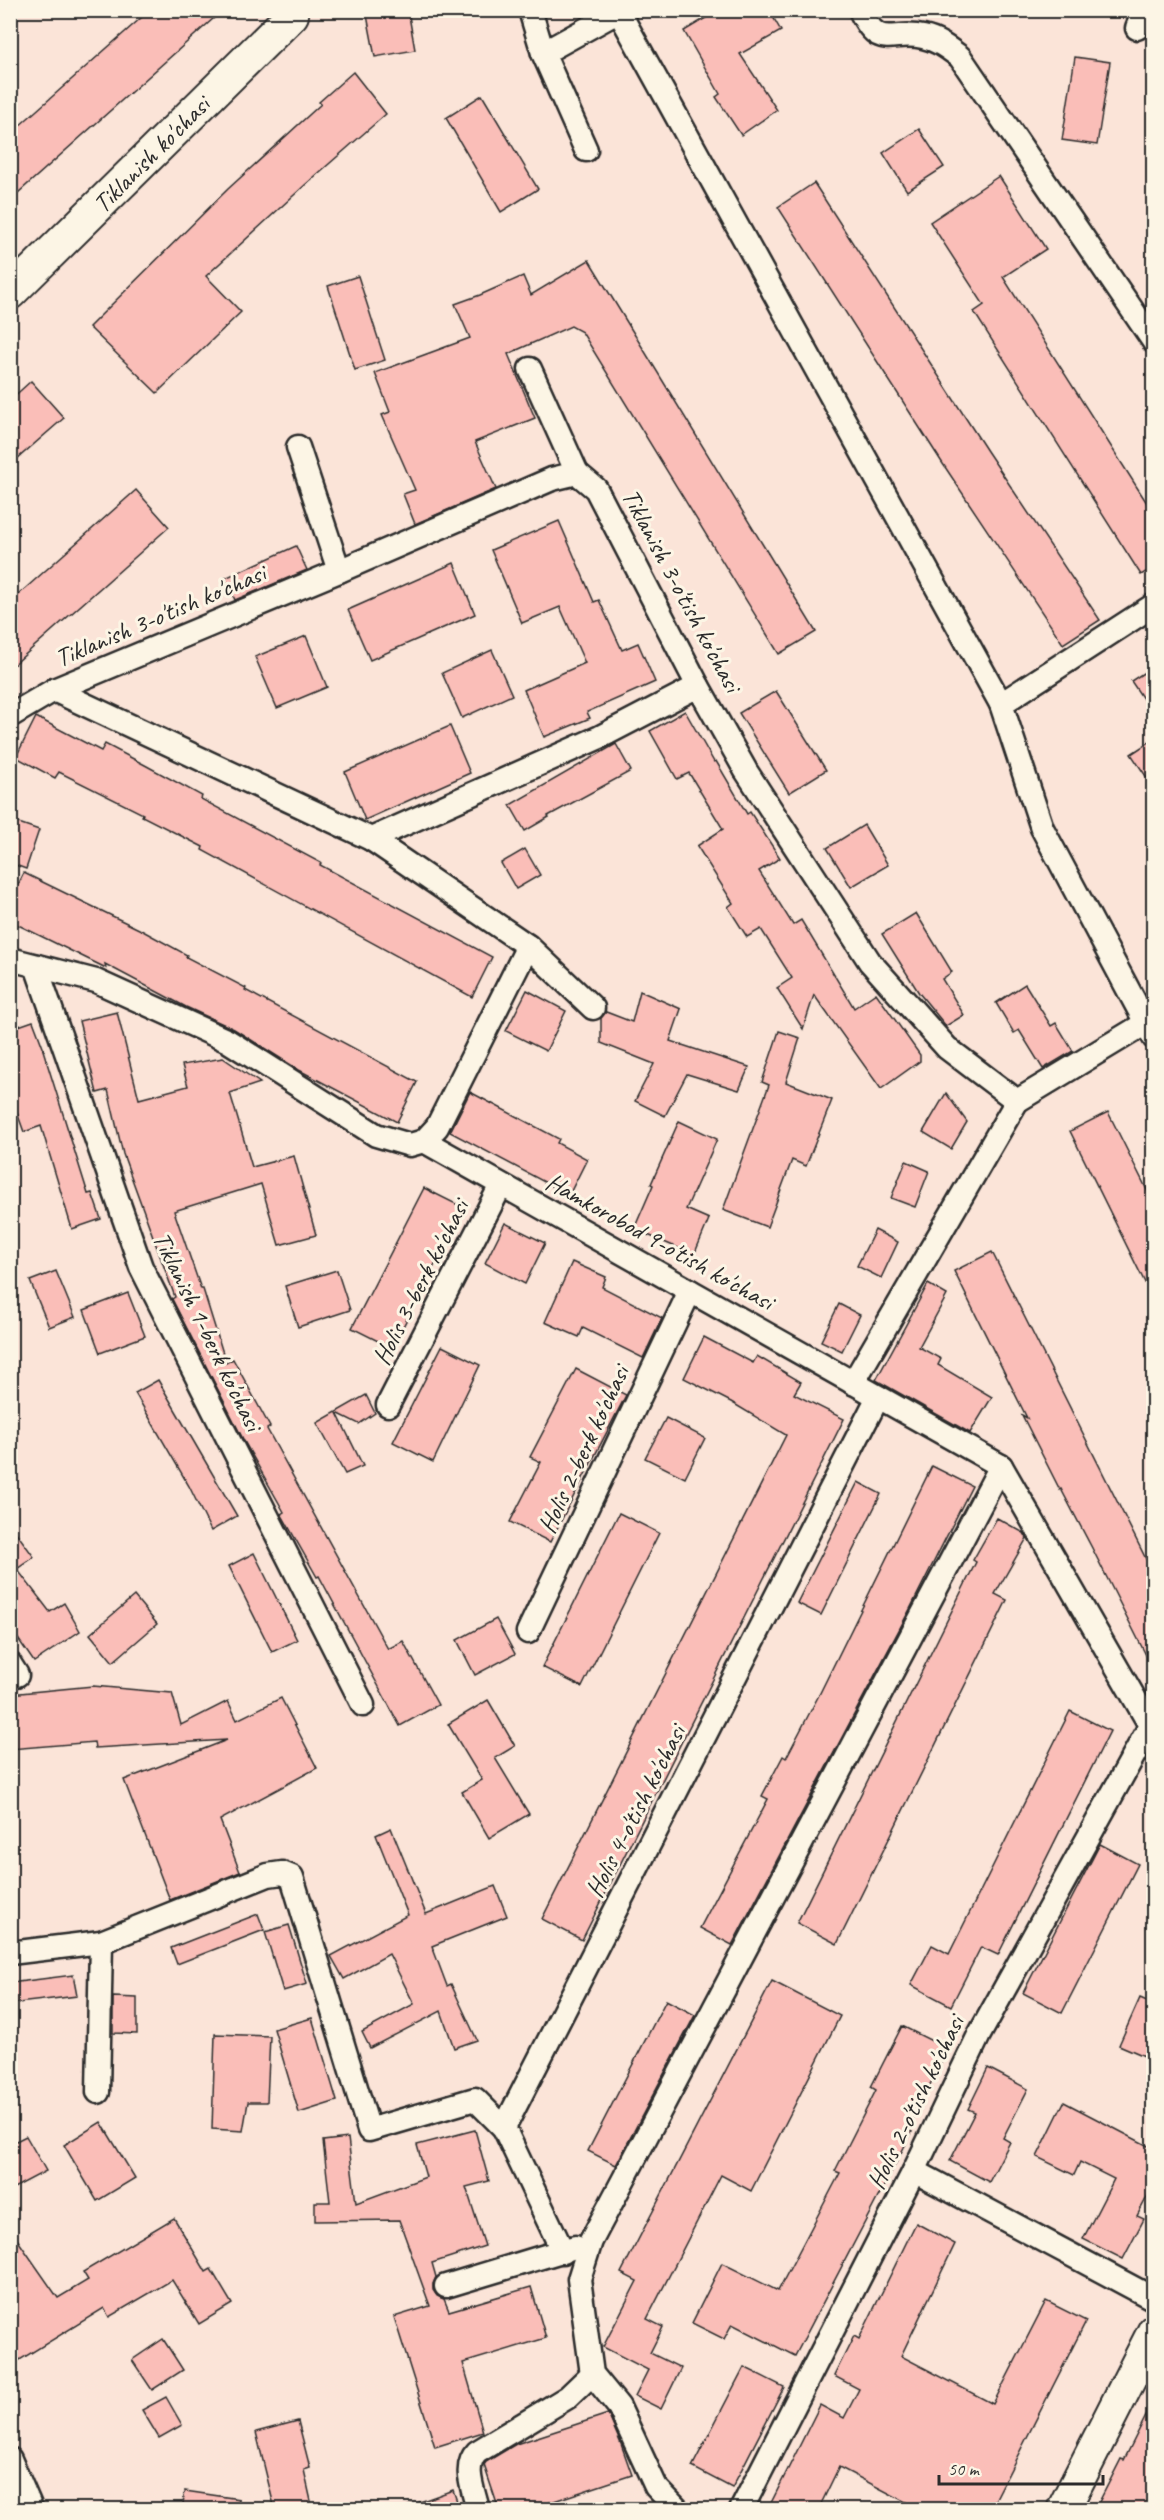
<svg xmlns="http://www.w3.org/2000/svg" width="1164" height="2520" viewBox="0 0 1164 2520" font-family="Caveat,sans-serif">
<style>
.building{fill:#fabeb8;stroke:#2b2b2b;stroke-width:1.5}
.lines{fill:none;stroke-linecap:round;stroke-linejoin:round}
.street-casing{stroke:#2b2b2b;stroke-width:27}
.secondary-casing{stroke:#2b2b2b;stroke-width:36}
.street{stroke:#fcf5e5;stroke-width:22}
.secondary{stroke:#fcf5e5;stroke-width:32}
.labels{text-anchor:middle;stroke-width:6;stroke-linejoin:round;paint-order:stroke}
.street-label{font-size:26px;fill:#2b2b2b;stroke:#fcf5e5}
</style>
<rect width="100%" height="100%" fill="#fbe4d8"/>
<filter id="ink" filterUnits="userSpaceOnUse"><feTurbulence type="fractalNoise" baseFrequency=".0167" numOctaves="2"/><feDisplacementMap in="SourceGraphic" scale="12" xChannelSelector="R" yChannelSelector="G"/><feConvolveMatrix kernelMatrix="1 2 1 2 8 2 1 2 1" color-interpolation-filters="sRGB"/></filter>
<g filter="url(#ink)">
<g class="building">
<path d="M150,10h73l-213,190v-66z"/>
<path d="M366,10h42l7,40 -40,7z"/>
<path d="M719,10h50l12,21 -41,23 37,56 -36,25 -25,-38 4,-3 -36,-63z"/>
<path d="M1075,57l35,5 -13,83 -35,-5z"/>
<path d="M353,72l33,42 -81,71 -99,91 35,36 -84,81 -68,-66 139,-138 93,-85 -2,-2z"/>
<path d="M482,95l56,94 -37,23 -55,-94z"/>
<path d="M919,129l25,38 -37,24 -24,-38z"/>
<path d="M999,176l47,73 -43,28 151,237v53l-13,8 -167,-263 10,-7 -54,-83z"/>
<path d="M814,183l173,268 113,169 -37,24 -120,-180 -165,-257z"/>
<path d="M589,260l227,372 -37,22 -197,-322 -11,-6 -63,28 27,64 -60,24 21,47 -81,35 -12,-30 12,-4 -33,-75 8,-3 -15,-39 95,-35 -15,-34 25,-9 43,-19 8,19z"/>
<path d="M358,276l27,84 -30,10 -27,-84z"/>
<path d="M31,381l33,37 -54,47v-65z"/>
<path d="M136,490l33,37 -159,141v-66z"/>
<path d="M559,521l35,81 5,-2 23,50 16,-7 17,39 -68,30 3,6 -46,19 -20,-47 61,-27 -25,-56 -38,16 -31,-73z"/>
<path d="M296,546l11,24 -72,30 -10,-22z"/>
<path d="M454,563l21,51 -105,46 -22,-50z"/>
<path d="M306,636l21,51 -50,21 -22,-51z"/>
<path d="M492,650l20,45 -50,23 -20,-45z"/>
<path d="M1154,666v49l-23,-34z"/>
<path d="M776,691l50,79 -37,23 -50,-80z"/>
<path d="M685,711l29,51 2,-1 31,53 3,-2 30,46 -21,13 34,54 8,-5 53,88 22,-15 44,62v6l-39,28 -67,-94 -11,34 -26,-41 15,-10 -31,-49 -14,8 -19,-30 5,-4 -36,-57 26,-17 -34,-56 -12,6 -27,-48z"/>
<path d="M36,717l65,34 4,-7 40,21 57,31 -1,3 120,64 -1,2 172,92 -20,40 -270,-147 1,-3 -61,-31 1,-2 -84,-42 -4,6 -39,-21z"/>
<path d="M450,726l20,47 -105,47 -20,-48z"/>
<path d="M1154,739v49l-23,-34z"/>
<path d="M616,744l15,27 -83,45 1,1 -24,14 -15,-26z"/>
<path d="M10,820l29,10 -13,39 -16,-6z"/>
<path d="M864,825l24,40 -37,22 -24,-39z"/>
<path d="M525,849l15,26 -24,14 -15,-26z"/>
<path d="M24,873l117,57 46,25 -1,2 60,31 -1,2 172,92 -20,40 -98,-52 -65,-41 -48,-22 -81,-43 1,4 -96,-47v-21z"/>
<path d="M916,913l36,59 -10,7 22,36 -18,11 -27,-33 -37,-59z"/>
<path d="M1025,984l26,42 5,-3 17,28 -30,18 -24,-39 -5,3 -18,-30z"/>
<path d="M527,990l39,21 -20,40 -40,-20z"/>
<path d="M640,991l41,18 -11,32 79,26 -10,23 -52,-16 -22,42 -30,-15 19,-37 -53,-21v-25l5,-6 26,10z"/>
<path d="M117,1012l22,87 49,-13 -6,-21 41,-7 37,25 -30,10 22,74 42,-11 22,79 -37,10 -18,-61 -87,27 27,78h2l23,74 7,-4 37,68 -3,2 121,220 15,-8 35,64 -38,21 -81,-150 -2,1 -34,-60 -2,-3 3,-2 -40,-71 -72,-142 3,-2 -52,-143 -15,-64 -11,3 -18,-72z"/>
<path d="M33,1021l11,29h-1l45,144 4,-1 9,26 -29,10 -31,-103 -17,6 -14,-39v-64z"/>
<path d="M779,1031l21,7 -14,44 46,18 -26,66 -14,-6 -25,67 -44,-17 46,-125 -7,-3z"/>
<path d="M470,1092l89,47 -2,4 30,16 -20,40 -15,-7 2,-5 -104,-55z"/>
<path d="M946,1093l21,29 -16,27 -28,-17z"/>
<path d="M1108,1112l46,92v97l-84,-170z"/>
<path d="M679,1121l38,18 -31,70 23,10 -15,36 -60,-26 19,-44 -2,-1z"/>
<path d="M906,1161l23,10 -14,36 -24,-9z"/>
<path d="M424,1188l40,20 -72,140 -40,-20z"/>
<path d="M505,1223l40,20 -20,41 -40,-21z"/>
<path d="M875,1230l23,12 -17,36 -24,-12z"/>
<path d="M992,1252l162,323v96l-62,-123 -31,-59 -1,1 -38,-75 5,3 -73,-147z"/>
<path d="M572,1262l34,15 -4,10 60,31 -19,40 -60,-30 -4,9 -34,-15z"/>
<path d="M337,1270l13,40 -52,17 -13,-41z"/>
<path d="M56,1271l19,46 -26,10 -19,-46z"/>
<path d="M928,1284l19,11 -28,52 22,12 -3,6 54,32 -22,36 -94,-53z"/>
<path d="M128,1293l17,43 -45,17 -16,-43z"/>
<path d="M839,1304l21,11 -18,36 -21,-10z"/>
<path d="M704,1337l49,26 4,-7 44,26 -7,12 50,25 -262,521 -40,-21 244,-484 -55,-33 -47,-24z"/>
<path d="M442,1346l38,19 -47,97 -40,-20z"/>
<path d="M576,1369l50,26 -76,147 -40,-20 31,-60 -11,-5z"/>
<path d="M158,1380l79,136 -26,15 -22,-45 -54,-93z"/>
<path d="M366,1395l9,18 -16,11 -22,-11 26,53 -18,8 -28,-51z"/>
<path d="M666,1418l39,20 -20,40 -40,-20z"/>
<path d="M932,1466l40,20 -62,123 -178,336 -32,-17 68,-129 -6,-3 21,-40 3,2 33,-63z"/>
<path d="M858,1482l23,12 -60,121 -24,-12z"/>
<path d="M619,1513l40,20 -77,154 -40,-20z"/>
<path d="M997,1518l27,15 3,5 -32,56 12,6 -170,344 -40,-21 179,-361 -3,-2z"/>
<path d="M10,1524l24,33 -17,12 33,43 14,-9 16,28 -46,31 -24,-35z"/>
<path d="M254,1553l43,87 -25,12 -43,-86z"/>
<path d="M134,1596l23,28 -44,38 -23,-28z"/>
<path d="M496,1619l19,35 -40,21 -18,-35z"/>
<path d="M93,1686l79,7 9,32 47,-24 9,19 44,-22 36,70 -97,52 20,52 -70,28 -46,-120 103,-40 -132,8 -1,-6 -84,7v-55z"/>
<path d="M488,1700l27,46 -20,12 34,56 -40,24 -27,-46 20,-12 -34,-56z"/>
<path d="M1070,1711l40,20 -112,224 -17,-8 -30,59 -40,-21 21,-40 17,9z"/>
<path d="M391,1828l35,86 69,-28 12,30 -75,30 15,40 4,-2 26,56 -23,8 -13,-37 -71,37 -8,-16 52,-28 -25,-50 -45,25 -13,-23 77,-41 -32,-80z"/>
<path d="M1100,1844l38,20 -76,149 -39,-20z"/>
<path d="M258,1914l6,16 -87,34 -6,-16z"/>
<path d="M289,1925l18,59 -24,7 -18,-59z"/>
<path d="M73,1975l4,21 -67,8v-21z"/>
<path d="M772,1981l68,35 -89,175 -30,-16 -74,144 16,8 -13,26 31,15 -20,41 -26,-13 13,-26 -45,-23 34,-66 -16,-8z"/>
<path d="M113,1997l24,1v36l-24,-1z"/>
<path d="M1140,1998l14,6v56l-35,-15z"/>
<path d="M666,2000l29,15 -79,150 -28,-14z"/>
<path d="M312,2018l25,83 -38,12 -25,-84z"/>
<path d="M902,2026l46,23 -41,81 5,2 -117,224 -63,-32 -8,15 -32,-16 30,-60 56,28 62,-118 -5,-2 41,-81 -5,-3z"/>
<path d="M215,2034l55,2 -3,66h-19l-5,29 -31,-2z"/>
<path d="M988,2068l40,21 -25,49 7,4 -21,40 -39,-21 25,-49 -7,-3z"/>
<path d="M1064,2102l90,47v35l-17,32 7,3 -21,40 -40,-20 31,-60 -34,-17 -6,13 -37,-18z"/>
<path d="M101,2122l34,56 -38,23 -33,-56z"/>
<path d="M475,2130l14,51 -23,6 19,59 -53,17 4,14 -3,7v6l4,6 7,3 5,12 82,-24 15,51 -83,25 20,69 -48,15 -41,-130 36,-11 -31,-86 -84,1v-19h15l-7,-61 25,-3 8,65 70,-26 -9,-32z"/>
<path d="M26,2136l20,35 -36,19v-46z"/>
<path d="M174,2218l32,54 5,-3 21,35 -33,20 -27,-44 -63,37 -5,-9 -94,58v-137l48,69 30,-18 -5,-8z"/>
<path d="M916,2223l39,21 -54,112 92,48 53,-103 40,20 -96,189h-69l-82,-43 -21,43h-35l-12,-7 49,-98 24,13 15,-29 -25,-13 20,-40 5,3z"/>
<path d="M163,2339l20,31 -31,20 -20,-30z"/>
<path d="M744,2367l40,20 -52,101 -40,-21z"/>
<path d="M166,2397l16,28 -23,13 -17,-28z"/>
<path d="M1154,2400v95l-8,15h-51l26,-51 3,1z"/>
<path d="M608,2414l13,30 11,31 -105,35h-28l-15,-45 2,-3 30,-18z"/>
<path d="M298,2421l12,47 -6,2 9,40h-38l-19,-78z"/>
<path d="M453,2490l7,20h-54v-3z"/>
<path d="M185,2491l54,8v11h-57z"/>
</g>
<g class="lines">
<g class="street-casing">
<g id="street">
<path d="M530,10l13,43"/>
<path d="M860,10c19,42 31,20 63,27 15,3 25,11 37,20l194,285"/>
<path d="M619,12l382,692 41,124 112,210"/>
<path d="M1137,28l7,-18"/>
<path d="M586,150l-43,-97 78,-43"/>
<path d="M530,369l47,104"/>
<path d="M298,447l41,124"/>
<path d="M54,690l317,149 229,-102 98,-51"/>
<path d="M1001,704l153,-99"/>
<path d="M10,716l44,-26 285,-119 213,-92 25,-6 19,16 102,197 48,85 124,191 77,86 70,53 129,-78"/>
<path d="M371,839l157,107 65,62"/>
<path d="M10,959l86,22 132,60 148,94 34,10 14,-4 577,325 153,266"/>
<path d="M36,966l105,301 222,438"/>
<path d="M424,1141l13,-14 91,-181"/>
<path d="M853,1383l164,-282"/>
<path d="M388,1405l113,-220"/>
<path d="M528,1632l162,-341"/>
<path d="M10,1664l7,11"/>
<path d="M10,1953l91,-11 167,-67 14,-2 10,4 77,253 106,-31 29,29"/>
<path d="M98,2092l3,-150"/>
<path d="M914,2171l240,128"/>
<path d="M563,2252l-59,-124 374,-731"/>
<path d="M446,2286l129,-39"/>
<path d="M10,2459l22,51"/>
<path d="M478,2510c-4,-19 -16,-43 -1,-58l91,-55 24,-23"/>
<path d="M678,2510l-22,-23 -37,-80 -27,-33 -13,-95 12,-38 410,-775"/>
<path d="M741,2510l173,-339 65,-136 171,-309"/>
</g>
</g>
<g class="secondary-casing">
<g id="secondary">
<path d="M10,293l282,-278"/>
<path d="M1063,2510l91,-179"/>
</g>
</g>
<use href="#street" class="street"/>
<use href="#secondary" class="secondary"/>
</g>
</g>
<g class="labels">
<g class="street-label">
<text transform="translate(151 154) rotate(-45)" y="9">Tiklanish ko'chasi</text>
<text transform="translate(682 590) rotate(62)" y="9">Tiklanish 3-o'tish ko'chasi</text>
<text transform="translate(160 615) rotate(-23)" y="9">Tiklanish 3-o'tish ko'chasi</text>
<text transform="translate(660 1241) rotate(29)" y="9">Hamkorobod 9-o'tish ko'chasi</text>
<text transform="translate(420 1282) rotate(-63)" y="9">Holis 3-berk ko'chasi</text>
<text transform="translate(208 1331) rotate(64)" y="9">Tiklanish 1-berk ko'chasi</text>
<text transform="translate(583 1449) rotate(-65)" y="9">Holis 2-berk ko'chasi</text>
<text transform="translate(635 1811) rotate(-63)" y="9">Holis 4-o'tish ko'chasi</text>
<text transform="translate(915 2102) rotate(-64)" y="9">Holis 2-o'tish ko'chasi</text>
</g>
</g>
<rect width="1164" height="2520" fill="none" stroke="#fcf5e5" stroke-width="36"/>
<rect x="18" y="18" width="1128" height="2484" fill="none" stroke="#2b2b2b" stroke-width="2" filter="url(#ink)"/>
<path d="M939 2475v9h164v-9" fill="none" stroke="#2b2b2b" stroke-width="3"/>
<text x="948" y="2475" font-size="18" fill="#2b2b2b" stroke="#fcf5e5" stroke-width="4.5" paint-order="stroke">50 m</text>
</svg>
